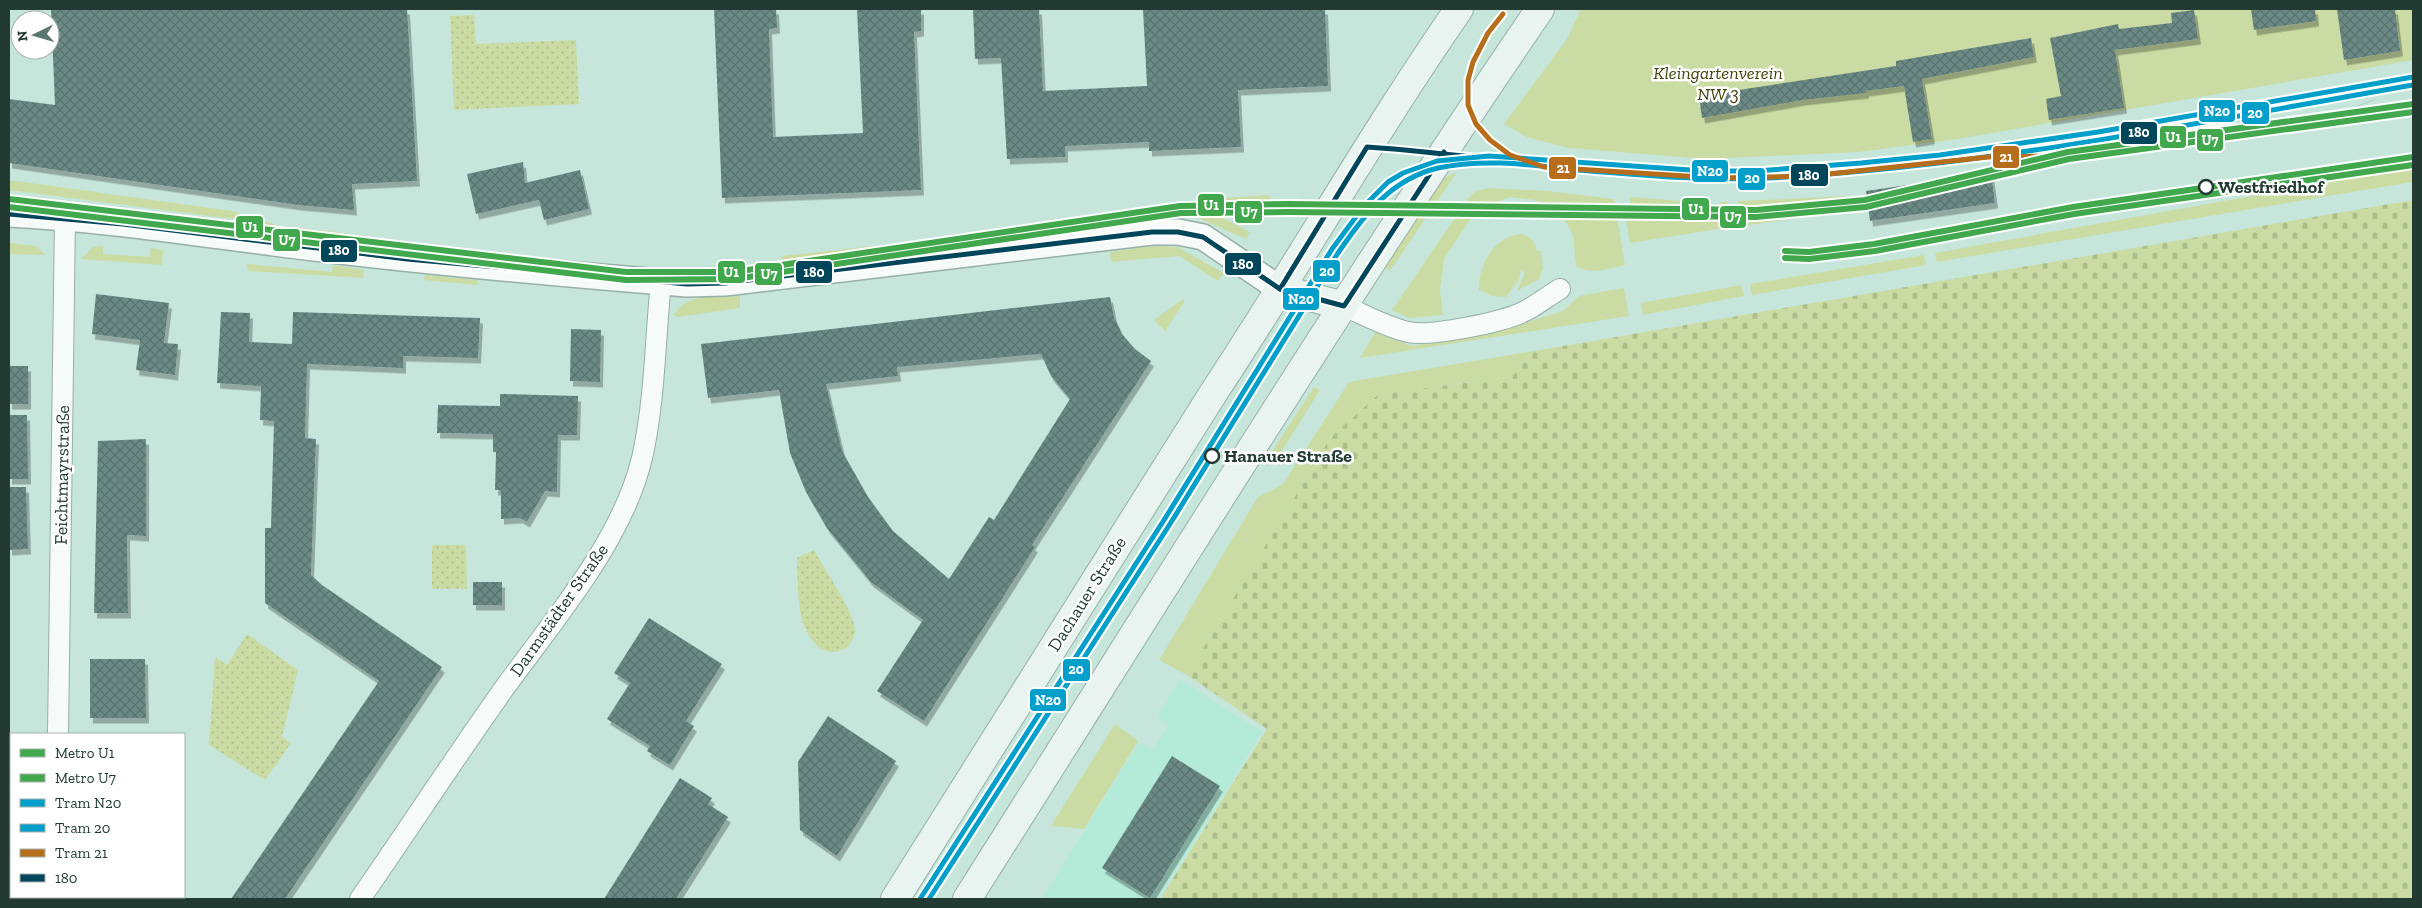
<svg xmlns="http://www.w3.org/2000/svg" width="2422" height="908" viewBox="0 0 2422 908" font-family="'Zilla Slab',serif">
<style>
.built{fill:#b4ead8}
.green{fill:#cadca3}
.cemetery{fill:url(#cemetery-stones)}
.park{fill:url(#park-dots)}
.building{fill:url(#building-cross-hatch);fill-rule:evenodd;filter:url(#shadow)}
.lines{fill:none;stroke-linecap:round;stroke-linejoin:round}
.minor-casing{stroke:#96afa7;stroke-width:22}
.tertiary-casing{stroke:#96afa7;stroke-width:28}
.secondary-casing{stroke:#96afa7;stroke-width:30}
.minor{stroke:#f6fbfa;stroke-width:20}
.tertiary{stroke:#f6fbfa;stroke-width:25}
.secondary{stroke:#e9f4f0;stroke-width:28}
.tram{stroke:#bfc7c5;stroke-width:1}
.bus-1-casing{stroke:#fff;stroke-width:9}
.bus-1{stroke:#00465a;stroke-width:5}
.tram-1-casing{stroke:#fff;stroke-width:9}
.tram-2-casing{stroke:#fff;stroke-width:9}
.tram-3-casing{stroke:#fff;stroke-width:9}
.tram-1{stroke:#039fcb;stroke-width:5}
.tram-2{stroke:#039fcb;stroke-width:5}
.tram-3{stroke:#b66e1c;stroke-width:5}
.metro-1-casing{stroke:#fff;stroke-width:10}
.metro-2-casing{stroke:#fff;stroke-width:10}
.metro-1{stroke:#42a84d;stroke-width:6}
.metro-2{stroke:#42a84d;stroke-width:6}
.stop-dot{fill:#fff;stroke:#223a32;stroke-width:2.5}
.labels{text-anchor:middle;stroke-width:5;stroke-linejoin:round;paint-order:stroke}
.park-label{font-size:18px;font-style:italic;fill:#42440b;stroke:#fff}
.stop-label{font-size:18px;font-weight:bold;fill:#223a32;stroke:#fff;text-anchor:start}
.street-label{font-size:18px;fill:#223a32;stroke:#fff}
.line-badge{stroke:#fff;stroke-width:2}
.badge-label{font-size:14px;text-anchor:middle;font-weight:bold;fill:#fff}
</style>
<defs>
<pattern id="cemetery-stones" width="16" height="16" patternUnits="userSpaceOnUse" patternTransform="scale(1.25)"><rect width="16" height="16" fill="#cadca3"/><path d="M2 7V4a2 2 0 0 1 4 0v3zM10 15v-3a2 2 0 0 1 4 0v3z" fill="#adbe8d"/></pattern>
<pattern id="park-dots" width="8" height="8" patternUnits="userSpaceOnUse" patternTransform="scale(1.25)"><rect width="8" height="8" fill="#cadca3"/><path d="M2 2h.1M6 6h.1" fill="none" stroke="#adbe8d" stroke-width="1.8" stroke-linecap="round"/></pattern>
<pattern id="building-cross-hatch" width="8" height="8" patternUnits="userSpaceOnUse" patternTransform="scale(1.25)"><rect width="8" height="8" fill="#6c8a85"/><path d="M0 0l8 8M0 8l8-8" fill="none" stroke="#58726d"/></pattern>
<filter id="shadow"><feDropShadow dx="3" dy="5.5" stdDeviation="0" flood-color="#0004"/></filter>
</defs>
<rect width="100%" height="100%" fill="#c6e6dc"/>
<g class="built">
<path d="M1180,680l82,52 -103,167h-117l97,-157 14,8 16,-26 -12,-7z"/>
<path d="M40,732v2h-29v156h-2v-157z"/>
</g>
<g class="green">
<path d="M1581,9h832v51l-456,79 -98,13 -153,7 -138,-11 -41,-11 -23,-13 63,-85z"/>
<path d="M2413,167v15l-476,80 -2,-9z"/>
<path d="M1457,172l-67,99 -6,-4 60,-89z"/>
<path d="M9,180l223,31 48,15 66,7 -83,-1 1,-9 -255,-33z"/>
<path d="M1489,188l59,3 66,8 11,66c-16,3 -35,11 -49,1l-3,-32 -11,-18 -27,-16 -25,-3 -11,4 -12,5 -18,15 -25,38 -4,31 3,25 -34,3 -17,-8 76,-111 8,-8z"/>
<path d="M1268,195l4,4 -10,18 -4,1 -33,-18v-2z"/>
<path d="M1851,196l3,14 -112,16 -4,-25z"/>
<path d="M1630,197l61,5 1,6h27v-5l8,-2 4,26 -101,16 -7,-38h7z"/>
<path d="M1193,207l10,1 47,24 -4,7 -55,-24 -111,12 -1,-6z"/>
<path d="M1043,226l1,9 -130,15 -1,-9z"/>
<path d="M1521,234c9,2 14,7 16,17h4l2,17 -4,11 -22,12 8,-18 -4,-3 -2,10 -13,17 -14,-1 -13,-6c-1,-24 15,-54 42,-56z"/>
<path d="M9,243l27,3 10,9 -37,-1z"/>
<path d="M103,246v8l47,3v-9l13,2 -1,15 -81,-6 12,-12z"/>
<path d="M874,246l1,9 -92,10 -1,-9z"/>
<path d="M1153,246l24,1 47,26 -6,8 -39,-25 -68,6 -1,-10z"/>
<path d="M1924,255l2,10 -174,30 -2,-11z"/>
<path d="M247,264l85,8 1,-7 31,5 -1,8 -115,-7z"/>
<path d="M425,275l52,5v5l-53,-5z"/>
<path d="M1741,285l3,11 -101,19 -2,-12z"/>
<path d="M1624,288l5,28 -269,42 16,-27 12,7 25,8 99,-19 51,-16 16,-15z"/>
<path d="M740,296v12l-62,9 -4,-2c12,-23 43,-18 66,-19z"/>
<path d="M1183,299l2,2 -20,30 -11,-11z"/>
<path d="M1534,351l-22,26 -133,17 -48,43 -144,238 -28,-15 99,-163 25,-13 66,-102z"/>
<path d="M1314,387l6,3 -40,64 -13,5z"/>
<path d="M1115,724l23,17 -54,88 -33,-3z"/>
</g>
<path class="cemetery" d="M2413,200v699h-1253l107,-170 -80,-54 144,-238 48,-43 133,-17 22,-26z"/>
<g class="park">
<path d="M474,15l2,29 100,-4 3,64 -125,6 -4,-94z"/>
<path d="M432,545h34l1,44h-35z"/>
<path d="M814,550c10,18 36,57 40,74 5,18 -13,34 -30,26 -9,-3 -18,-18 -21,-27 -6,-17 -5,-46 -6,-65z"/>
<path d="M247,634l51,36 -16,67 9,6 -26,37 -56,-35 6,-88 12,8z"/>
</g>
<g class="building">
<path d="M51,9h356l10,172 -65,3 2,26 -56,-5 -289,-42v-64l46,6z"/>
<path d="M714,9h62l1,19 -8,1 4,108 90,-4 -6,-124h64v22l-7,1 7,158 -199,8z"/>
<path d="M973,9h66l4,82 104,-5 -4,-77h182l3,77 -90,4 3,57 -92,4v-9l-84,4v11l-58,2 -6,-101 -26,1z"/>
<path d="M2251,9h64l1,12 -62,9z"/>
<path d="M2337,9h58l5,42 -56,9z"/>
<path d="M2194,10l4,29 -83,11 9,58 -75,12 -3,-21 15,-3 -11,-58 68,-14 1,5 53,-6 -1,-10z"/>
<path d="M2031,38l3,19 -112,22 10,60 -19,3 -9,-56 -38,5v2l-63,7 -101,18 -3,-22 197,-30v-5z"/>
<path d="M523,162l2,21 55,-13 9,39 -45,11 -5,-20 -63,14 -9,-40z"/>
<path d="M1991,173l4,30 -125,18 -4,-30z"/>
<path d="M96,294l73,9 -5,40 14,1 -3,31 -39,-5 4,-30 -48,-6z"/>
<path d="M1110,297l4,20 8,17 13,15 16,12 -119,184 3,2 -111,174 -47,-30 46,-71 -52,-38 -44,-54 -21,-36 -16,-39 -11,-63 -71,8 -7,-54zM1041,354l10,22 19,23 -76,121 -5,-3 -40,62 -56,-48 -25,-34 -26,-46 -16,-67 72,-8 -1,-9z"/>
<path d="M221,312l29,1 -1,29 43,2 1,-32 187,6 -2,40 -75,-2v12l-96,-4 -2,74 11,1 -5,136 11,10 120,82 -157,232h-54l148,-218 -114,-78v-75h6l3,-107 -14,-1 1,-34 -44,-3z"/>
<path d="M571,329l30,1 -1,52 -30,-1z"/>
<rect x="9" y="366" width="19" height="38"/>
<path d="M500,394l78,2 -1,39h-19l-1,57 -12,-1 -18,31 -7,-4 -19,1v-29h-6l1,-38h-3v-18l-56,-1 1,-28 62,1z"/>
<path d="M9,415h18l1,64h-19z"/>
<path d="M146,439v97l-19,-1 1,78h-34l4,-172z"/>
<path d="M9,487h17l2,62 -19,1z"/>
<rect x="473" y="582" width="29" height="23"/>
<path d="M649,618l73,46 -36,57 8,5 -24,39 -23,-14 3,-5 -43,-27 23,-36 -16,-10z"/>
<path d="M90,659h55l1,59h-56z"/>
<path d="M828,716l68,45 -59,95 -37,-26 -2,-68z"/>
<path d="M1172,756l48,30 -70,112 -48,-30z"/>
<path d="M680,778l32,20 -4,6 20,13 -52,82h-72z"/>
</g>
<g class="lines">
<g class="minor-casing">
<g id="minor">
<path d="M1344,306c21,9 42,21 64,26 22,5 96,-10 117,-21 12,-6 23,-15 35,-22"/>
<path d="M58,734l7,-517"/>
<path d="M55,899v-2"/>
<path d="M360,899c48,-69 94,-140 143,-209 49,-68 119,-148 139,-232 13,-57 13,-118 19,-176"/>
</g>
</g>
<g class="tertiary-casing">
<path id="tertiary" d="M9,214c102,5 203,22 305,34 124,15 249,26 373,36l38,-1 427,-51h26l25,5 77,52"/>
</g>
<g class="secondary-casing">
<g id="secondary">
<path d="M1280,289l64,17"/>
<path d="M895,899l319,-507c84,-127 159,-259 245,-383"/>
<path d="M967,899c189,-298 374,-599 573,-890"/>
</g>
</g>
<use href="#minor" class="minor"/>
<use href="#tertiary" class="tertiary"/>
<use href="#secondary" class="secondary"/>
<path class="tram" d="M2227,135l98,-16 51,-20"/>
<g class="bus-1-casing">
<g id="bus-1">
<path d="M9,214l114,10 284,35 280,25 38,-1 427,-51h26l25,5 77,52 64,17 100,-154"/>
<path d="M1280,289l87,-142c134,9 266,36 401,31 39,-1 78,-7 116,-11 179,-17 353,-52 529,-83"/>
</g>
</g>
<use href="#bus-1" class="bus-1"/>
<g class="tram-1-casing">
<path id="tram-1" d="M920,899l244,-379 168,-271 32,-43 24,-24 15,-9 34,-12 52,-5 216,15h51l105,-8 79,-8 158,-23 315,-55"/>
</g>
<g class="tram-2-casing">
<path id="tram-2" d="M929,899l241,-375 168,-271c26,-38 53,-74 100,-85 46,-10 94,-3 140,2 63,5 127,11 191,8 216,-11 431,-56 644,-93"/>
</g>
<g class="tram-3-casing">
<path id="tram-3" d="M1503,14l-15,19 -15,29 -5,18v25l8,19 14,16 20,15 34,12 173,11 93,-2 178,-19 60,-1 178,-28"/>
</g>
<use href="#tram-1" class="tram-1"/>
<use href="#tram-2" class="tram-2"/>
<use href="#tram-3" class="tram-3"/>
<g class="metro-1-casing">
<g id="metro-1">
<path d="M9,199l617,73h108l446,-66 108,-2 468,6 109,-10 203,-48 345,-48"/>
<path d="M1785,251l24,1 65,-8 199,-37 340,-50"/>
</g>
</g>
<g class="metro-2-casing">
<g id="metro-2">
<path d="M9,207l617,73 109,-1 446,-66 107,-1 468,5 110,-10 203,-48 344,-47"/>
<path d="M1785,258l24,1 66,-8 199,-37 339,-49"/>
</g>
</g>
<use href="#metro-1" class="metro-1"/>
<use href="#metro-2" class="metro-2"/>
</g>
<g class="stop-dot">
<circle cx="2206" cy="187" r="7"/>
<circle cx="1212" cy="456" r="7"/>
</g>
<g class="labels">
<g class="park-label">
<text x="1718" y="79">Kleingartenverein<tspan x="1718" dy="21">NW 3</tspan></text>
</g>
<g class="stop-label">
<text x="2218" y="193">Westfriedhof</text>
<text x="1224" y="462">Hanauer Straße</text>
</g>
<g class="street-label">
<text transform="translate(62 475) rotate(-89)" y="6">Feichtmayrstraße</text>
<text transform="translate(1087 594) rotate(-58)" y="6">Dachauer Straße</text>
<text transform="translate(559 610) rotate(-55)" y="6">Darmstädter Straße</text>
</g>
</g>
<g class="line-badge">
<rect x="2198" y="99" width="38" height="24" rx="5" fill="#039fcb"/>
<rect x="2241" y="101" width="29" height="24" rx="5" fill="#039fcb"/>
<rect x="2120" y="121" width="38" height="24" rx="5" fill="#00465a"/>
<rect x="2159" y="125" width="28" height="24" rx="5" fill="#42a84d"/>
<rect x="2196" y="128" width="28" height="24" rx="5" fill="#42a84d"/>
<rect x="1992" y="145" width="28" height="24" rx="5" fill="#b66e1c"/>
<rect x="1548" y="156" width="29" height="24" rx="5" fill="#b66e1c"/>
<rect x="1691" y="159" width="38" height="24" rx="5" fill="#039fcb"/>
<rect x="1790" y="163" width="39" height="24" rx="5" fill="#00465a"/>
<rect x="1737" y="167" width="29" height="24" rx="5" fill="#039fcb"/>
<rect x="1197" y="193" width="28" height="24" rx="5" fill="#42a84d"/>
<rect x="1681" y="197" width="29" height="24" rx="5" fill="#42a84d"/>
<rect x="1234" y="200" width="29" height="24" rx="5" fill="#42a84d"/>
<rect x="1719" y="205" width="28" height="24" rx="5" fill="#42a84d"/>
<rect x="235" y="215" width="29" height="24" rx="5" fill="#42a84d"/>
<rect x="272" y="228" width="29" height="24" rx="5" fill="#42a84d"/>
<rect x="320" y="239" width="38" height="24" rx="5" fill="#00465a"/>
<rect x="1224" y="252" width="38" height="24" rx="5" fill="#00465a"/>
<rect x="1312" y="259" width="29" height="24" rx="5" fill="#039fcb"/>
<rect x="717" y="260" width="29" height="24" rx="5" fill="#42a84d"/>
<rect x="795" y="260" width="38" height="24" rx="5" fill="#00465a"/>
<rect x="754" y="262" width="29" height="24" rx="5" fill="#42a84d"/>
<rect x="1282" y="287" width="38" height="24" rx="5" fill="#039fcb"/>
<rect x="1062" y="658" width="29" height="24" rx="5" fill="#039fcb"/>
<rect x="1029" y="688" width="38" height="24" rx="5" fill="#039fcb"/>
</g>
<g class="badge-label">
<text x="2217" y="116">N20</text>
<text x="2255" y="118">20</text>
<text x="2139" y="137">180</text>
<text x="2173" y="142">U1</text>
<text x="2210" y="145">U7</text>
<text x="2006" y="162">21</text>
<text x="1563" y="173">21</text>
<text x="1710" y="176">N20</text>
<text x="1809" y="180">180</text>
<text x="1752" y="183">20</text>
<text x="1211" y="210">U1</text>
<text x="1696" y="214">U1</text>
<text x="1249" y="217">U7</text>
<text x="1733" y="222">U7</text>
<text x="250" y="232">U1</text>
<text x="287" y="245">U7</text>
<text x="339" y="255">180</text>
<text x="1243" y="269">180</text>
<text x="1327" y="276">20</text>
<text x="731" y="277">U1</text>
<text x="814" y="277">180</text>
<text x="769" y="279">U7</text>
<text x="1301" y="304">N20</text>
<text x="1076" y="674">20</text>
<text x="1048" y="705">N20</text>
</g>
<rect width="2422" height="908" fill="none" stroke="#223a32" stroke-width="20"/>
<rect x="10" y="733" width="175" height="165" fill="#ffffff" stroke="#a7b0ad"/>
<rect x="20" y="749" width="25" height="8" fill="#42a84d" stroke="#a7b0ad"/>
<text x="55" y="758" font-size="15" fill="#223a32">Metro U1</text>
<rect x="20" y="774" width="25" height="8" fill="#42a84d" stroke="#a7b0ad"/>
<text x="55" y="783" font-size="15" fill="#223a32">Metro U7</text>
<rect x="20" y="799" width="25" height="8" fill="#039fcb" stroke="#a7b0ad"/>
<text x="55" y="808" font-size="15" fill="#223a32">Tram N20</text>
<rect x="20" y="824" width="25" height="8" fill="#039fcb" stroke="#a7b0ad"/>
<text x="55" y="833" font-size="15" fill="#223a32">Tram 20</text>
<rect x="20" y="849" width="25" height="8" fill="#b66e1c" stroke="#a7b0ad"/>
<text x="55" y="858" font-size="15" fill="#223a32">Tram 21</text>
<rect x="20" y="874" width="25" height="8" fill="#00465a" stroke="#a7b0ad"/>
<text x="55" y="883" font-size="15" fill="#223a32">180</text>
<g transform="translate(35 35) rotate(265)"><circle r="24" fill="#ffffff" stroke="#a7b0ad"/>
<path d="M0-4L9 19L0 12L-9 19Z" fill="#5b766e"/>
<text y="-8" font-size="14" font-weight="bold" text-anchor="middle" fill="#223a32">N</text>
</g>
</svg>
